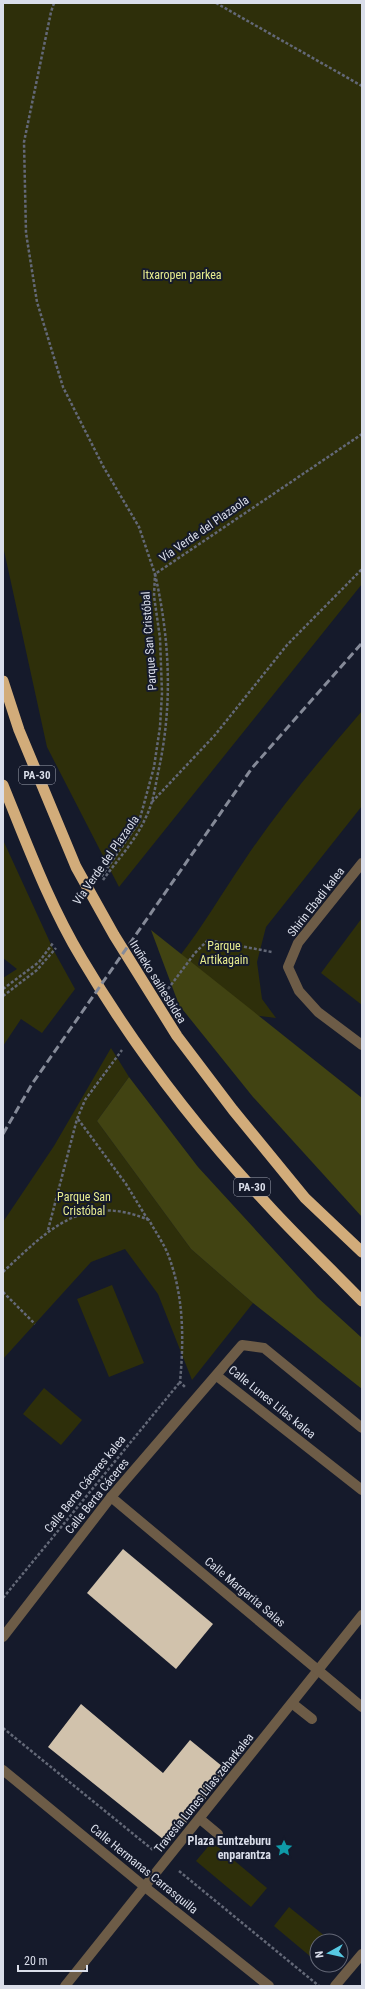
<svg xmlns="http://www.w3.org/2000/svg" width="365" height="1989" viewBox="0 0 365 1989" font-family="'Roboto Condensed',sans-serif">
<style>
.green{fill:#2e2f0a}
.forest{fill:#414312}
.building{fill:#d1c2ac}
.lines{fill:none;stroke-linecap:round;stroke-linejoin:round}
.path{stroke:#636877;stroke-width:2.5;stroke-dasharray:3 2;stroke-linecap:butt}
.pedestrian{stroke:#6d5c47;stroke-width:10}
.minor{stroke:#6d5c47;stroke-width:10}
.trunk{stroke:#d2ac7a;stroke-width:11}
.rail{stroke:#858a98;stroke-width:3;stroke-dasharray:8 4;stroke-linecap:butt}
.labels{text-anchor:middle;stroke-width:4;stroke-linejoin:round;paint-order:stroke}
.shield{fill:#151a2b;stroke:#9fa3b1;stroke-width:1}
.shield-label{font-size:11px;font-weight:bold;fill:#dadeea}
.park-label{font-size:12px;fill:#e7ec8f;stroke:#151a2b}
.street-label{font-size:12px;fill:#dadeea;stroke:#151a2b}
.poi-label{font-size:12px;font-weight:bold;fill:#dadeea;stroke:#151a2b;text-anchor:end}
</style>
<rect width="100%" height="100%" fill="#151a2b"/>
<g class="green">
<path d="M3,3h359v581l-243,303 -72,-140 -44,-201z"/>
<path d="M362,711v95l-96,121 -9,35 5,37 14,19 -39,-5 -58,-56c24,-31 43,-64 65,-96 35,-53 77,-102 118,-150z"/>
<path d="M3,840l51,111 21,38 -33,44 -21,-14 -18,27v-68l14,-9 -14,-11z"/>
<path d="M362,918v87l-41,-32z"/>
<path d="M111,1048l18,29 -32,44 94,128 62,54 -61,77 -34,-86 -33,-45 -34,13 -88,97v-137l51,-76z"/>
<path d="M112,1285l32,78 -35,14 -32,-78z"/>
<path d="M44,1388l38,32 -21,25 -38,-31z"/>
<path d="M212,1842l55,46 -16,19 -55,-46z"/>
<path d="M289,1907l42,34h-14v21l-43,-36z"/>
</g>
<g class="forest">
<path d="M151,930l211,168v119l-109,-120 -74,-92z"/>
<path d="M129,1077l69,90 119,130 45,41v51l-109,-86 -62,-54 -94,-128z"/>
</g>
<g class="building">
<path d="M123,1549l90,75 -37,45 -89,-76z"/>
<path d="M81,1704l82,69 27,-33 38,31 -59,73 -121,-97z"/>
</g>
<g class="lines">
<g class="path">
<path d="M54,3l-3,9 -27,130 2,91 11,69 26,85 40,79 36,61 16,47 -1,22 6,42 2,55 -2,34 -6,40 -15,55 -38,55"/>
<path d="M216,3l146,83"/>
<path d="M152,802l63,-67 72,-90 75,-76"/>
<path d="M103,880c15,-21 33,-40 43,-63 7,-14 9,-29 12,-44 15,-67 12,-133 -3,-199l207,-140"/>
<path d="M3,989l36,-27 14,-19"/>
<path d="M168,989l27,-36 13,-13 64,12"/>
<path d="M3,996l34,-26 19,-22"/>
<path d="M78,1119l48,65 22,36"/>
<path d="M48,1230l29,-111 8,-19 37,-50"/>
<path d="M3,1272c45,-42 80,-80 146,-52 6,11 13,21 18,32 17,42 17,86 13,130l5,5"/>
<path d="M3,1292l32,32"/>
<path d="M3,1598l177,-216"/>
<path d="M3,1728l150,122"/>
<path d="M179,1871l140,115"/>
</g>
<g class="pedestrian">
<path d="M293,1704l19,15"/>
<path d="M200,1819l18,15"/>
<path d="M65,1986l297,-371"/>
<path d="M335,1986l27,-32"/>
</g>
<g class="minor">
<path d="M362,863l-64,80 -10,24 11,24 19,21 44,33"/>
<path d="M217,1376l145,114"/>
<path d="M111,1497l251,210"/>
<path d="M3,1637l108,-140 131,-152 22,3 98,80"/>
<path d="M3,1770l142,117 124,99"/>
</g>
<g class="trunk">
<path d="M3,681l16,49 57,137 38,68 63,101 56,74 72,88 57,54"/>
<path d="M3,785c24,59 46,119 79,174 52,88 116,171 186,246 30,33 63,64 94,96"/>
</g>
<path class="rail" d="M3,1134l29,-50 220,-316 110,-125"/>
</g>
<defs>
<g id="sight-bare" transform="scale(1.38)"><path d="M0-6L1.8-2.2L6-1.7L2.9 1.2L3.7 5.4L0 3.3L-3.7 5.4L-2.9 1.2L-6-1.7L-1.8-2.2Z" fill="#0f9aa8" stroke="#151a2b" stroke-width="2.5" paint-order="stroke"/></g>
</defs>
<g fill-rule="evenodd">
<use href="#sight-bare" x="284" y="1848"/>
</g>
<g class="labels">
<g class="shield">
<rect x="19" y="766" width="36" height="18" rx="3"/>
<rect x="234" y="1178" width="36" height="18" rx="3"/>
</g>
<g class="shield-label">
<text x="37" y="779">PA-30</text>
<text x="252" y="1191">PA-30</text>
</g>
<g class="park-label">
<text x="182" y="279">Itxaropen parkea</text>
<text x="224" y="950">Parque<tspan x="224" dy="14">Artikagain</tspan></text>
<text x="84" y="1201">Parque San<tspan x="84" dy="14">Cristóbal</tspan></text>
</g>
<g class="street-label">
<text transform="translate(204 529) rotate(-35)" y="4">Vía Verde del Plazaola</text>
<text transform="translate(149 641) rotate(-94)" y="4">Parque San Cristóbal</text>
<text transform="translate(106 860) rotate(-55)" y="4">Vía Verde del Plazaola</text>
<text transform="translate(316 902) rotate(-52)" y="4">Shirin Ebadi kalea</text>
<text transform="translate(158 982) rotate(58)" y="4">Iruñeko saihesbidea</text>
<text transform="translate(272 1402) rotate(39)" y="4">Calle Lunes Lilas kalea</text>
<text transform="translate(85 1484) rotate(-51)" y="4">Calle Berta Cáceres kalea</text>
<text transform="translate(97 1496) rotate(-51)" y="4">Calle Berta Cáceres</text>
<text transform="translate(245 1592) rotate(40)" y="4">Calle Margarita Salas</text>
<text transform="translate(204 1793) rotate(-51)" y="4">Travesía Lunes Lilas zeharkalea</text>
<text transform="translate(144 1869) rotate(39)" y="4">Calle Hermanas Carrasquilla</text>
</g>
<g class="poi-label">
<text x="271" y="1845">Plaza Euntzeburu<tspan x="271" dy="14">enparantza</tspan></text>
</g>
</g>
<rect width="365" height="1989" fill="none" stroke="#dadeea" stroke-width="8"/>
<g transform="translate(329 1953) rotate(262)"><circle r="19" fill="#151a2b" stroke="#646877"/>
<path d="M0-3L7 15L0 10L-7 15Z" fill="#57c9e3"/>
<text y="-6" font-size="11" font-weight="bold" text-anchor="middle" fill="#dadeea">N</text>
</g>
<path d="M18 1965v6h69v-6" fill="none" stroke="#dadeea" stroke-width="2"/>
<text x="24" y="1965" font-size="12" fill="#dadeea" stroke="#151a2b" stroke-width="3" paint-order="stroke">20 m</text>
</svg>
